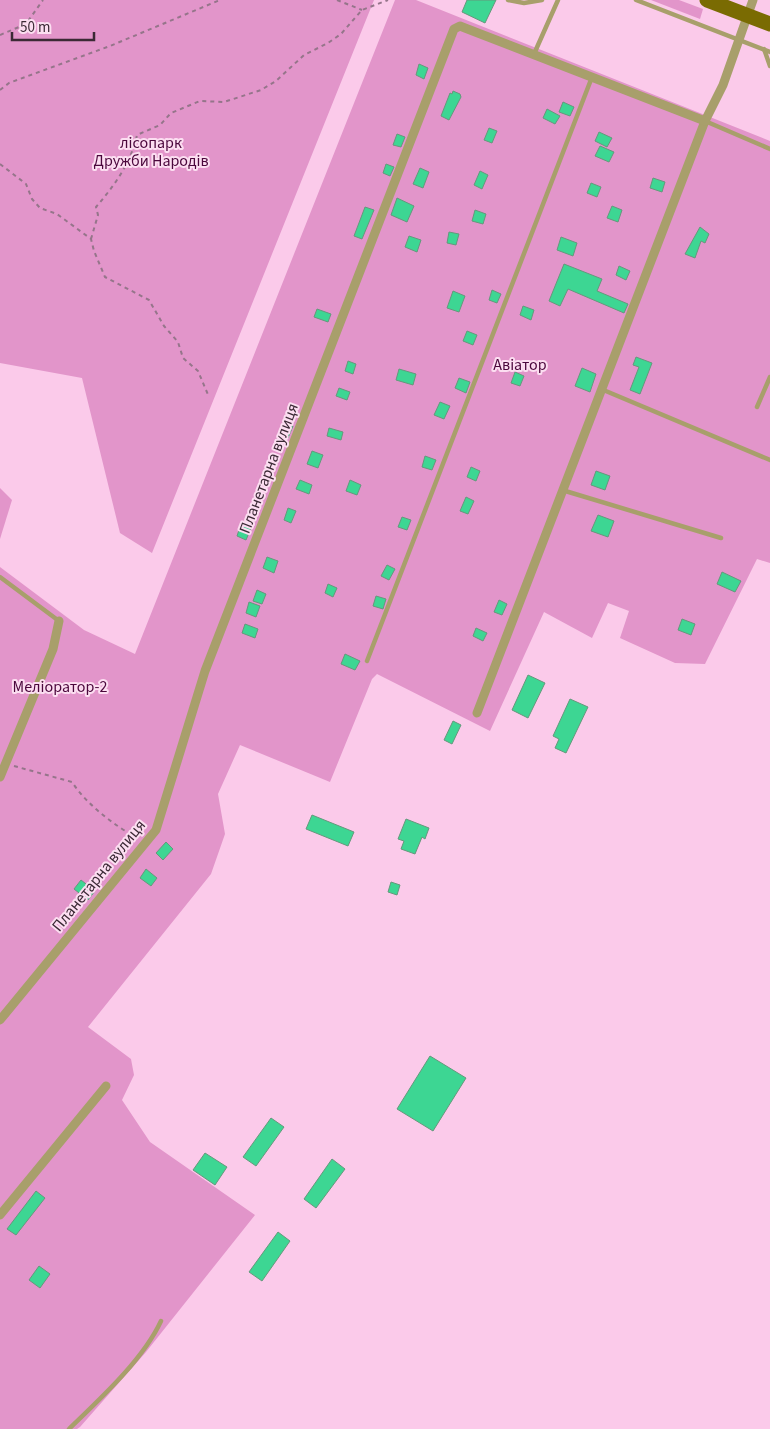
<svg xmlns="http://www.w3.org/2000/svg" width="770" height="1429" viewBox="0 0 770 1429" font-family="'Source Sans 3',sans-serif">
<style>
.green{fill:#e295ca}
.building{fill:#3dd693;stroke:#65987c}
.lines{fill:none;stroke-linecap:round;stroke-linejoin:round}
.path{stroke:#95758a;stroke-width:2;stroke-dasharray:4 4;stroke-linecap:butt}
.lane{stroke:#a89f6b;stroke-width:4.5}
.street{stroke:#a89f6b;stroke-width:9}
.primary{stroke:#7a6b02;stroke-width:15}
.labels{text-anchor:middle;stroke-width:4;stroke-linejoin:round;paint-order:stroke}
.park-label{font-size:16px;fill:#4b073c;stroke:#fcdef1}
.street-label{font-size:16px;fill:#3b2935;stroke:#fcdef1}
</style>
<rect width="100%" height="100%" fill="#fbcaea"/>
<g class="green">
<path d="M0,0h374l-222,553 -32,-20 -38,-155 -82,-15z"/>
<path d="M395,0h21l354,141v422l-13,-4 -52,105 -30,-1 -55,-25 9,-27 -21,-8 -16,35 -48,-26 -54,119 -113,-57 -5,5 -42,103 -90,-37 -22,49 7,40 -14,40 -123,153 43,32 3,16 -12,25 28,42 105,73 -109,137 -66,75 -3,2h-77v-862l84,63 51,24z"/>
<path d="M651,0h28l24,9 -3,10z"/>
<path d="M0,488l12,12 -12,39z"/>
</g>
<g class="building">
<path d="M467,0h29l-11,23 -23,-11z"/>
<path d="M419,64l9,4 -4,11 -8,-4z"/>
<path d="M453,91l7,3 1,3 -12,23 -8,-4 9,-23 2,1z"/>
<path d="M563,102l11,5 -4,9 -11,-4z"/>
<path d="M547,109l13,7 -5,8 -12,-6z"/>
<path d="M489,128l8,3 -5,12 -8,-3z"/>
<path d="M599,132l13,6 -5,9 -12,-6z"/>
<path d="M397,134l8,3 -4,10 -8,-2z"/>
<path d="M600,146l14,6 -5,10 -14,-6z"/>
<path d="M386,164l8,3 -4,9 -7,-3z"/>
<path d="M420,168l9,4 -6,16 -10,-4z"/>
<path d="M480,171l8,4 -6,14 -8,-4z"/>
<path d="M653,178l12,4 -3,10 -12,-4z"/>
<path d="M591,183l10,4 -4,10 -10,-4z"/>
<path d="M397,198l17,8 -7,16 -16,-7z"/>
<path d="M612,206l10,4 -4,12 -11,-4z"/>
<path d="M365,207l9,3 -12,29 -8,-3z"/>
<path d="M475,210l11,4 -3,10 -11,-3z"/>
<path d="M700,227l9,7 -4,9 -4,-2 -6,17 -10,-4z"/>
<path d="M449,232l10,2 -3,11 -9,-2z"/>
<path d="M409,236l12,4 -4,12 -12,-5z"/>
<path d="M561,237l16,6 -4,13 -16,-6z"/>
<path d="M564,264l38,15 -5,12 31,13 -4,9 -56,-24 -8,17 -11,-5z"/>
<path d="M619,266l11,5 -4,9 -10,-5z"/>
<path d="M492,290l9,4 -4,9 -8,-3z"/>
<path d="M453,291l12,5 -6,16 -12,-4z"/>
<path d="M523,306l11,4 -3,10 -11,-5z"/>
<path d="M317,309l14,5 -3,8 -14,-5z"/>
<path d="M467,331l10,4 -4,10 -10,-4z"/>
<path d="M636,357l16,6 -12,31 -10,-4 9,-23 -6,-2z"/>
<path d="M348,361l8,3 -3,10 -8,-3z"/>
<path d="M582,368l14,6 -6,18 -15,-6z"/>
<path d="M399,369l17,5 -3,11 -17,-5z"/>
<path d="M515,372l9,4 -4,10 -9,-3z"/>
<path d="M459,378l11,4 -4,11 -11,-5z"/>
<path d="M339,388l11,4 -3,8 -11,-4z"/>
<path d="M440,402l10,4 -6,13 -10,-4z"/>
<path d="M283,423l10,3 -5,12 -9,-3z"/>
<path d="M329,428l14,4 -2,8 -14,-4z"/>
<path d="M312,451l11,4 -5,13 -11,-4z"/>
<path d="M425,456l11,4 -4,10 -10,-3z"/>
<path d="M471,467l9,4 -4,10 -9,-4z"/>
<path d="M596,471l14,5 -5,14 -14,-5z"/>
<path d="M300,480l12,5 -3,9 -13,-5z"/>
<path d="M350,480l11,5 -4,10 -11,-4z"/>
<path d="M466,497l8,4 -6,13 -8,-3z"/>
<path d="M288,508l8,3 -5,12 -7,-3z"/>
<path d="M598,515l16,6 -6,16 -17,-6z"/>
<path d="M402,517l9,3 -4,10 -9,-3z"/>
<path d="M241,524l10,4 -5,12 -9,-4z"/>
<path d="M267,557l11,4 -4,12 -11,-5z"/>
<path d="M387,565l8,4 -6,11 -8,-4z"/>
<path d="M722,572l19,9 -6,11 -18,-8z"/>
<path d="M328,584l9,4 -4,9 -8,-4z"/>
<path d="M257,590l9,4 -4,10 -9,-3z"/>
<path d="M376,596l10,3 -3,10 -10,-3z"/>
<path d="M499,600l8,4 -5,11 -8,-3z"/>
<path d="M249,602l11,4 -4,11 -10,-4z"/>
<path d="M682,619l13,5 -4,11 -13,-5z"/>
<path d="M245,624l13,5 -3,9 -13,-5z"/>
<path d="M476,628l11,5 -4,8 -10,-5z"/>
<path d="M345,654l15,7 -5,9 -14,-6z"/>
<path d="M528,675l17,8 -17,35 -16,-8z"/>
<path d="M570,699l18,8 -22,46 -11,-5 4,-9 -6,-3z"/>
<path d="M453,721l8,4 -9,19 -8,-4z"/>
<path d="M312,815l42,17 -6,14 -42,-17z"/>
<path d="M406,819l23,9 -4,11 -3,-2 -7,17 -14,-5 3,-8 -6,-2z"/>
<path d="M166,842l7,7 -10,11 -7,-7z"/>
<path d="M146,869l11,9 -6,8 -11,-8z"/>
<path d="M81,880l14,11 -7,9 -14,-11z"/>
<path d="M391,882l9,3 -3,10 -9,-3z"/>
<path d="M430,1056l36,22 -33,53 -36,-22z"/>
<path d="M271,1118l13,9 -28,39 -13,-9z"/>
<path d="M205,1153l22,14 -12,18 -22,-15z"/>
<path d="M332,1159l13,10 -29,39 -12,-9z"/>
<path d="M36,1191l9,7 -29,37 -9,-6z"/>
<path d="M278,1232l12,9 -28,40 -13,-9z"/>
<path d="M39,1266l11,8 -10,14 -11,-8z"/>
</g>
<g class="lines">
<g class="path">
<path d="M337,0l25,10"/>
<path d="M0,35l26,-11 17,-24"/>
<path d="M0,90l9,-7 101,-37 110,-46"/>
<path d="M0,164l26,20 6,15 8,9 17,6 34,25 3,12 11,26 44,23 15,26 14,16 5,16 15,13 11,26"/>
<path d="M91,239l7,-24 -2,-8c18,-21 35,-44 41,-72l23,-10 11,-12 29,-12 24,1 37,-12 15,-9 28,-26 24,-12 13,-9 21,-24 26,-10"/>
<path d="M14,766l58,16c15,23 42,43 65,56"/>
</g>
<g class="lane">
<path d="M508,0l16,3 18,-3"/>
<path d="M636,0l134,52"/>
<path d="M764,49l6,17"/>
<path d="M534,54l24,-54"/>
<path d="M705,121l65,28"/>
<path d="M601,389l169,71"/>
<path d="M757,407l13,-30"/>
<path d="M562,490l159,48"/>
<path d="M0,577l59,44"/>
<path d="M367,661l225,-584"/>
<path d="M69,1429c30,-29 74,-69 92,-108"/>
</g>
<g class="street">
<path d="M477,713l228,-592 18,-36 30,-85"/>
<path d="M0,777l53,-128 6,-28"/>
<path d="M0,1020l156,-190 49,-159 249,-642 6,-3 5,2 240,93"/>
<path d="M0,1215l106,-129"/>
</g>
<path class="primary" d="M707,0l63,24"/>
</g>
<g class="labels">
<g class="park-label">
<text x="151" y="148">лісопарк<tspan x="151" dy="18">Дружби Народів</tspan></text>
<text x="520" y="370">Авіатор</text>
<text x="60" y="692">Меліоратор-2</text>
</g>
<g class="street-label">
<text transform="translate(268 468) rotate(-69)" y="6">Планетарна вулиця</text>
<text transform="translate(98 875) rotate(-51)" y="6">Планетарна вулиця</text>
</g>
</g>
<path d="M12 32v8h82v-8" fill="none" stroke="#3b2935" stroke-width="2.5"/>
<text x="20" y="32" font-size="15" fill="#3b2935" stroke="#fcdef1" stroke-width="4" paint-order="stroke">50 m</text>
</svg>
